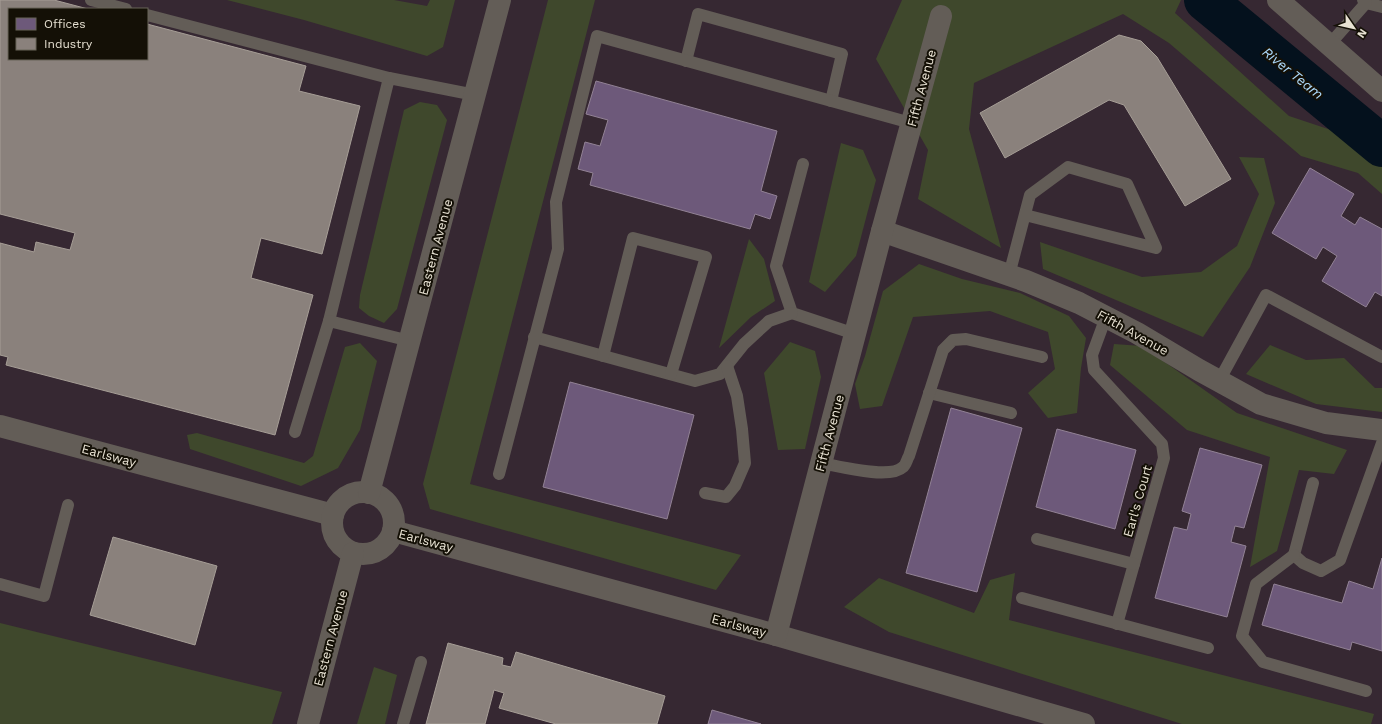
<svg xmlns="http://www.w3.org/2000/svg" width="1382" height="724" viewBox="0 0 1382 724" font-family="'Work Sans',sans-serif">
<style>
.industrial{fill:#362832;fill-rule:evenodd}
.green{fill:#3f482c}
.offices{fill:#6d597a;stroke:#928295}
.industry{fill:#8a817c;stroke:#a69e96}
.lines{fill:none;stroke-linecap:round;stroke-linejoin:round}
.river{stroke:#04111d;stroke-width:42}
.service{stroke:#635d57;stroke-width:12}
.minor{stroke:#635d57;stroke-width:22}
.tertiary{stroke:#635d57;stroke-width:22}
.labels{text-anchor:middle;stroke-width:4;stroke-linejoin:round;paint-order:stroke}
.street-label{font-size:13px;fill:#e8e2d3;stroke:#141006}
.water-label{font-size:14px;font-style:italic;fill:#acd9fb;stroke:#141006}
</style>
<rect width="100%" height="100%" fill="#282216"/>
<path class="industrial" d="M0,0h1382v724h-1382zM9,9h138v50h-138z"/>
<g class="green">
<path d="M227,0h167l33,6 3,-6h25l-12,47 -16,9 -123,-36z"/>
<path d="M548,0h47l-125,484 271,71 -25,35 -286,-81 -7,-25z"/>
<path d="M902,0h279l-6,13 114,103 51,17 42,31v30l-24,-21 -57,-17 -132,-113 -46,-29 -149,69 -5,46 32,119 -83,-49 10,-49 -52,-91z"/>
<path d="M420,102l17,3 10,15 -50,189 -13,14 -15,-7 -10,-8 1,-13 44,-185z"/>
<path d="M841,143l22,7 13,30 -20,76 -31,36 -16,-10z"/>
<path d="M1239,157l25,1 11,45 -25,64 -47,70 -160,-68 -3,-27 102,35 59,-5 36,-26 22,-52z"/>
<path d="M749,239l15,20 11,42 -24,16 -32,31z"/>
<path d="M919,264l43,15 58,14 49,23 17,22 -5,30 -4,45 -29,5 -20,-25 27,-24 -7,-37 -58,-21 -77,6 -31,89 -22,3 -5,-25 10,-28 18,-65z"/>
<path d="M790,342l25,9 6,26 -16,72 -27,1 -14,-77z"/>
<path d="M360,343l17,18 -17,69 -22,38 -37,18 -111,-37 -3,-14 10,-2 107,30 9,-7 32,-109z"/>
<path d="M1114,344l28,2 95,67 110,37 -13,24 -35,-4 -22,81 -27,16 20,-110 -83,-27 -77,-65z"/>
<path d="M1270,345l36,15 38,-2 31,30h7v24l-66,-8 -70,-30z"/>
<path d="M1015,573l-6,47 365,94 -3,10h-189l-293,-92 -45,-25 35,-29 95,35 16,-33z"/>
<path d="M0,623l282,69 -10,32h-272z"/>
<path d="M374,667l23,8 -12,49h-28z"/>
</g>
<g class="offices">
<path d="M596,81l181,50 -16,60 16,5 -7,23 -15,-5 -5,15 -160,-44 3,-12 -15,-4 7,-27 15,4 8,-26 -22,-6z"/>
<path d="M1310,168l44,26 -13,22 14,9 5,-8 22,12v67l-7,-4 -9,15 -44,-26 15,-25 -14,-9 -7,12 -44,-26z"/>
<path d="M570,382l124,33 -27,104 -124,-32z"/>
<path d="M951,408l71,20 -45,164 -71,-19z"/>
<path d="M1057,429l79,21 -21,79 -79,-22z"/>
<path d="M1200,448l62,17 -18,63 -9,-2 -4,16 15,4 -19,71 -72,-19 19,-71 13,3 4,-16 -9,-3z"/>
<path d="M1382,558v93l-30,-9 -2,8 -88,-25 12,-41 68,19 7,-22 24,8z"/>
<path d="M712,710l49,14h-53z"/>
</g>
<g class="industry">
<path d="M0,0h54l34,9h-79v50h138v-35l159,42 -7,25 61,15 -38,148 -61,-16 -10,40 62,17 -38,140 -269,-70 2,-8 -8,-2v-112l34,9 2,-10 34,8 5,-17 -75,-19z"/>
<path d="M1119,35l22,6 16,16 74,122 -46,27 -61,-101 -15,-5 -104,58 -25,-45z"/>
<path d="M113,537l104,29 -22,79 -105,-30z"/>
<path d="M448,643l55,15 -1,7 9,2 5,-15 149,44 -8,28h-101l-57,-16 5,-15 -10,-3 -9,34h-59z"/>
</g>
<g class="lines">
<path class="river" d="M1205,0l177,146"/>
<g class="service">
<path d="M91,0l35,9"/>
<path d="M1363,0l3,3 16,4"/>
<path d="M147,15l242,63"/>
<path d="M1329,45l37,-42"/>
<path d="M686,61l12,-47 144,40 -11,47"/>
<path d="M803,164l-27,102 16,47 63,21"/>
<path d="M1009,275l21,-80 38,-28 59,17 29,64 -131,-33"/>
<path d="M1106,317l-14,38 2,15 68,74 2,14 -47,166"/>
<path d="M329,321l60,-243 86,17"/>
<path d="M534,337l161,44 25,-7 24,-30 25,-23 23,-8"/>
<path d="M603,356l30,-118 73,19 -35,117"/>
<path d="M1219,381l47,-86 116,62"/>
<path d="M929,393l82,20"/>
<path d="M295,432l34,-111 81,20"/>
<path d="M821,463c17,3 69,17 82,4 3,-2 4,-8 6,-11l34,-106 10,-10 13,-1 76,18"/>
<path d="M499,474l59,-225 -2,-47 41,-166 314,87"/>
<path d="M1313,483l-19,72 9,8 18,8 19,-11 42,-117"/>
<path d="M705,493l21,4 9,-11 10,-23 -3,-34 -5,-33 -10,-30"/>
<path d="M1037,539l97,25"/>
<path d="M1294,555l-38,29 -14,52 21,26 103,29"/>
<path d="M0,584l44,12 24,-91"/>
<path d="M1022,598l186,50"/>
<path d="M403,724l18,-62"/>
</g>
<g class="minor">
<path d="M1278,0l104,91"/>
<path d="M882,231l144,50 53,22 58,30 62,37 62,34 65,19 56,7"/>
<path d="M0,426l333,89"/>
<path d="M393,531l383,104 308,89"/>
<path d="M776,635l106,-404 59,-215"/>
</g>
<g class="tertiary">
<circle cx="363" cy="523" r="31"/>
<path d="M369,493l131,-493"/>
<path d="M308,724l45,-171"/>
</g>
</g>
<g class="labels">
<g class="street-label">
<text transform="translate(921 88) rotate(-75)" y="5">Fifth Avenue</text>
<text transform="translate(435 247) rotate(-75)" y="5">Eastern Avenue</text>
<text transform="translate(1133 332) rotate(29)" y="5">Fifth Avenue</text>
<text transform="translate(829 433) rotate(-75)" y="5">Fifth Avenue</text>
<text transform="translate(109 455) rotate(15)" y="5">Earlsway</text>
<text transform="translate(1137 501) rotate(-74)" y="5">Earl's Court</text>
<text transform="translate(426 540) rotate(15)" y="5">Earlsway</text>
<text transform="translate(739 625) rotate(15)" y="5">Earlsway</text>
<text transform="translate(330 638) rotate(-75)" y="5">Eastern Avenue</text>
</g>
<g class="water-label">
<text transform="translate(1293 73) rotate(39)" y="5">River Team</text>
</g>
</g>
<rect x="8" y="8" width="140" height="52" fill="#141006" stroke="#696458"/>
<rect x="16" y="18" width="20" height="12" fill="#6d597a" stroke="#696458"/>
<text x="44" y="28" font-size="12" fill="#e8e2d3">Offices</text>
<rect x="16" y="38" width="20" height="12" fill="#8a817c" stroke="#696458"/>
<text x="44" y="48" font-size="12" fill="#e8e2d3">Industry</text>
<g transform="translate(1354 28) rotate(124)" stroke="#141006" stroke-width="3" paint-order="stroke">
<path d="M0-3L7 15L0 10L-7 15Z" fill="#e8e2d3"/>
<text y="-6" font-size="11" font-weight="bold" text-anchor="middle" fill="#e8e2d3">N</text>
</g>
</svg>
